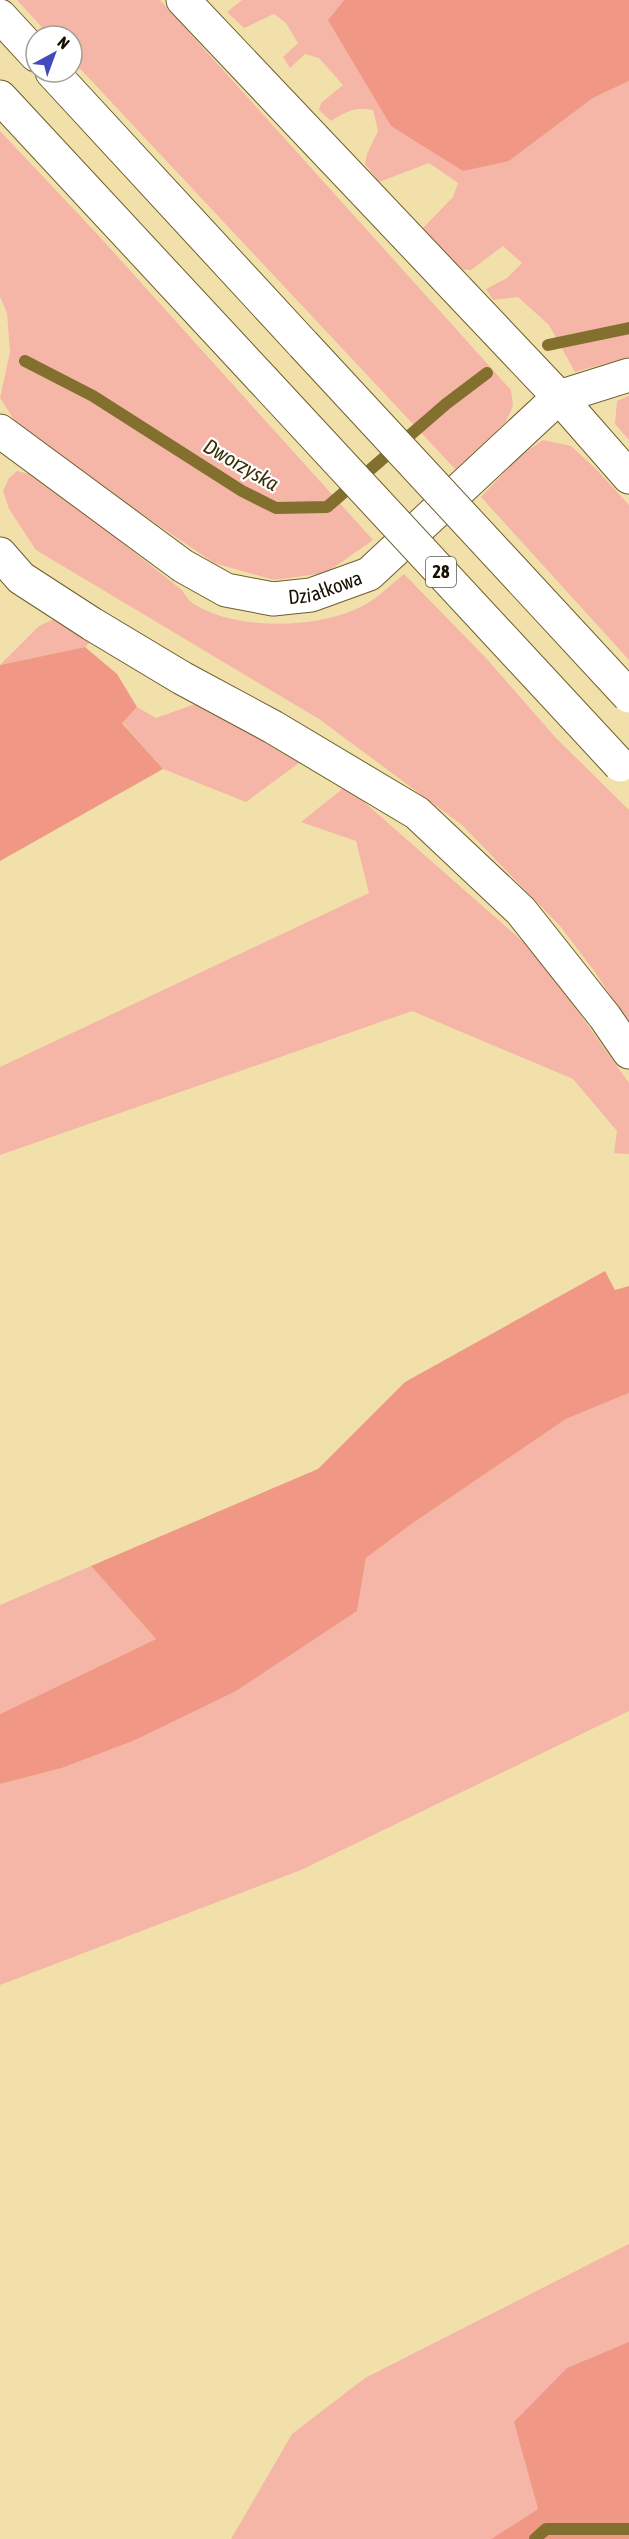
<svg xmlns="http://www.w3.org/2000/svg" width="629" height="2539" viewBox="0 0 629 2539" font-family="'Asap Condensed',sans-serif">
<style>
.green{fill:#f5b6a8}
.forest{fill:#f09885}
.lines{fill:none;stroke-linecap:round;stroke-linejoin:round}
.stream{stroke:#83702e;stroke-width:12}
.minor-casing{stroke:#6d5e2c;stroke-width:35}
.major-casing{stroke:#6d5e2c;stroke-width:35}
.minor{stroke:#fff;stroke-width:33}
.major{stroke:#fff;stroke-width:33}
.major-bridge-casing{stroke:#6d5e2c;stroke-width:35;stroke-linecap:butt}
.major-bridge{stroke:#fff;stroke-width:33}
.labels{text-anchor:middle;stroke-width:4.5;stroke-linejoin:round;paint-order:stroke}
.shield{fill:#fff;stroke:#5c584c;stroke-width:1.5}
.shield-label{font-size:18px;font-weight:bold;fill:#161000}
.street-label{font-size:20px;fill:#161000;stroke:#fff}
.water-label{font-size:21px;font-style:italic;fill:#392e07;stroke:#fff}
</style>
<rect width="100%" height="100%" fill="#f1e0aa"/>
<g class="green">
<path d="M17,0h143l351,390 2,16 -8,17 -49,47 -384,-410v-24h-22z"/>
<path d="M242,0h102l-16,20 181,141 84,-63 36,-17v276l-54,15 -26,-47 -31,-28 -25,3 -7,-11 21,-11 15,-15 -19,-17 -32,24 -18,-1 -32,-39 32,-33 5,-14 -29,-20 -50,19 -14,-18 2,-10 11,-23 -5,-21c-18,-4 -27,2 -42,11l-12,-11 2,-7 22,-18 -24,-27 -14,-4 -15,14 -7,-11 15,-14 -12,-20 -12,-9 -30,14 -17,-16z"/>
<path d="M0,131l99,105 274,304 -47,33 -52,7 -60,-17 -100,-68 -97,-71 -17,-26 10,-46 -3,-39 -7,-16z"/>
<path d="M629,396v44l-14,-16 2,-23z"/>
<path d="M543,440l28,6 25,23 33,36v155l-148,-163 39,-41z"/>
<path d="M17,471l12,3 30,19 123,97c3,5 7,11 12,14 41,26 118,25 162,5 18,-7 33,-23 48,-35l82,84 70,80 73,72v214l-34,-52 -35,-46 -98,-101 -143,-106 -283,-169 -27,-41 -6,-18 6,-13z"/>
<path d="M58,617l36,22 -9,8 -85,18 39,-39z"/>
<path d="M201,702l102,58 -57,42 -83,-33 -41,-47 15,-15 19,11z"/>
<path d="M346,786l191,168 92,129v71l-15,-1 3,-22 -44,-52 -161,-68 -412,144v-88l369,-174 -13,-52 -55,-19z"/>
<path d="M629,1393v318l-328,159 -301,115v-201l62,-16 71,-27 224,-130 9,-53 47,-35 153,-104z"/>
<path d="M91,1566l65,73 -156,75v-109z"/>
<path d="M629,2244v98l-114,80 23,87 -47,30h-260l61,-105 73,-56z"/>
</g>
<g class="forest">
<path d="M344,0h285v81l-36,17 -84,63 -46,10 -72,-45 -63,-106z"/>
<path d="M85,647l32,27 20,33 -15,16 41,46 -163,92v-196z"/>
<path d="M605,1271l10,19 14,-4v107l-63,26 -153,104 -47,35 -9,53 -121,80 -103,50 -71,27 -62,16v-70l156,-75 -65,-73 227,-97 87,-87z"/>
<path d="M629,2342v197h-138l47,-30 -24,-87 53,-54z"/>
</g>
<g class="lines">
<g class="stream">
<path d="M548,345l81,-17"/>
<path d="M25,361l68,35 149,95 34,17 51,-1 119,-103 41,-31"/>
<path d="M535,2539l11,-10h83"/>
</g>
<g class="minor-casing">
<g id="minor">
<path d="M183,0l376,397 70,80"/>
<path id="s1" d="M0,431l183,135 43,24 47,9 38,-4 58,-21 190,-177 70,-22"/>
<path d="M0,554l21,24 71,46 90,54 91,49 144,86 104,98 84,106 24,35"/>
</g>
</g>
<g class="major-casing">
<g id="major">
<path d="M0,16l36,39"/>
<path d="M52,72l251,272"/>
<path d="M0,97l262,282"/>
</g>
</g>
<use href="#minor" class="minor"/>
<use href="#major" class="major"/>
<g class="major-bridge-casing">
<g id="major-bridge">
<path d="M303,344l326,352"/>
<path d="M262,379l358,386"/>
</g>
</g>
<use href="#major-bridge" class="major-bridge"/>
</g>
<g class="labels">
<rect class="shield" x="426" y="557" width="30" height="30" rx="4.5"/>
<g class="shield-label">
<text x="441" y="578">28</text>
</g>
<g class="street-label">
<text dy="7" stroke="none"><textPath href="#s1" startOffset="378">Działkowa</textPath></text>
</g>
<g class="water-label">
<text transform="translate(241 465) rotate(30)" y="7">Dworzyska</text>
</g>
</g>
<g transform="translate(54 54) rotate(41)"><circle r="28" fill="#ffffff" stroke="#a29f99" stroke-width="1.5"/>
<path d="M0-4.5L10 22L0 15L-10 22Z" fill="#3f4bbe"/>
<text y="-9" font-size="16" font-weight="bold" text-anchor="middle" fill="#161000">N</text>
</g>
</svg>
